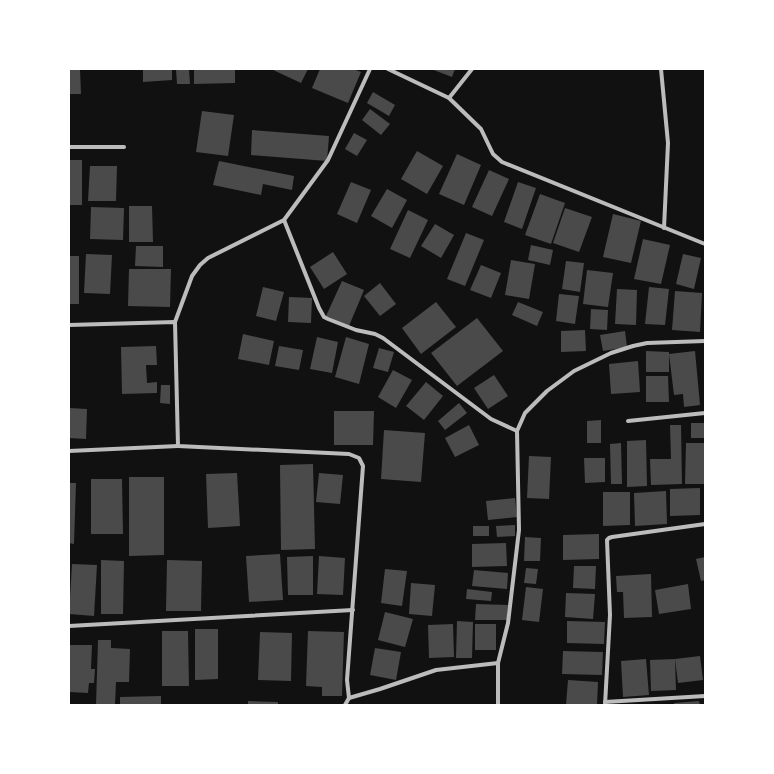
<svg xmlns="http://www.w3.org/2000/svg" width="774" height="774" viewBox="0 0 774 774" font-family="'Varela Round',sans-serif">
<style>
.building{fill:#4a4a4a}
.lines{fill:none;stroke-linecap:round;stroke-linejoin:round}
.minor{stroke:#bcbcbc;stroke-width:4}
</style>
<rect width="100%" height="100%" fill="#111"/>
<g class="building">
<path d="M69,69h11l1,25h-12z"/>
<path d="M143,69h29v11l-29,2z"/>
<path d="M176,69h13l1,15h-13z"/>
<path d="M194,69h41v14l-41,1z"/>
<path d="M271,69h37l-7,14z"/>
<path d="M320,69h33l8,3 -13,31 -36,-15z"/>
<path d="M431,69h24l-3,8z"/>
<path d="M373,92l22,13 -6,11 -22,-13z"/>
<path d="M370,109l20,15 -9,11 -19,-15z"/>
<path d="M202,111l32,4 -6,41 -32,-4z"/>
<path d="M252,130l77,6 -2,25 -76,-6z"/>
<path d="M354,133l13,7 -10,16 -12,-7z"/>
<path d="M417,151l26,15 -16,28 -26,-15z"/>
<path d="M457,154l24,11 -17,40 -25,-11z"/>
<rect x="69" y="160" width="13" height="45"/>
<path d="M219,161l75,15 -2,14 -29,-6 -2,11 -48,-10z"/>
<path d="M90,166h27l-1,35h-28z"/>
<path d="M489,170l20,9 -17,37 -20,-9z"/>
<path d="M351,182l20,8 -14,33 -20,-9z"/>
<path d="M518,182l18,6 -14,41 -18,-7z"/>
<path d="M387,189l20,11 -15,28 -21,-12z"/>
<path d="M540,194l25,9 -14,41 -26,-9z"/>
<path d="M129,206h23l1,36h-24z"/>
<path d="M91,207l33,1 -1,32 -33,-1z"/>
<path d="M565,208l27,9 -13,35 -26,-9z"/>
<path d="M408,210l20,10 -18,38 -20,-9z"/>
<path d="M613,214l28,7 -10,42 -28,-6z"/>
<path d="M435,224l19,11 -13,23 -20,-12z"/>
<path d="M466,233l18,7 -19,46 -18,-7z"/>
<path d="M643,239l27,6 -9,39 -27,-5z"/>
<path d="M531,245l22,5 -3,15 -22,-5z"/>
<path d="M136,246h27v21l-28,-1z"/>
<path d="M333,252l14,22 -23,15 -14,-22z"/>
<path d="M86,254l26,1 -2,39 -26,-1z"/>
<path d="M683,254l18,4 -7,31 -18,-5z"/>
<rect x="69" y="256" width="10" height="48"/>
<path d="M511,260l24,4 -6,35 -24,-4z"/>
<path d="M566,261l18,2 -4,29 -18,-3z"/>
<path d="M481,265l20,8 -10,25 -21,-8z"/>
<path d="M129,269h42l-1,38 -42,-1z"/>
<path d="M587,270l26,3 -5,34 -25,-3z"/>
<path d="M342,281l22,9 -15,36 -23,-10z"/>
<path d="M380,283l16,21 -16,12 -16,-20z"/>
<path d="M263,287l21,5 -8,29 -20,-5z"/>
<path d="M649,287l20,2 -4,36 -20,-1z"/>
<path d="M617,289l20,1 -1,35 -21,-1z"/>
<path d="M675,291l27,2 -2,39 -28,-2z"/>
<path d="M559,294l20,2 -4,28 -19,-3z"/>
<path d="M289,297l23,1 -1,25 -23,-1z"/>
<path d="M436,302l20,25 -35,27 -19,-26z"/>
<path d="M518,302l25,10 -6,14 -25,-11z"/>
<path d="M591,309l17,1 -1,20 -17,-1z"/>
<path d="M477,318l26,33 -46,35 -26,-33z"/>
<path d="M585,330l1,21 -25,1v-21z"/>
<path d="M625,331l2,16 -24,4 -3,-16z"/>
<path d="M243,334l31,7 -5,24 -31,-6z"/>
<path d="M317,337l21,5 -6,31 -22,-4z"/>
<path d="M346,337l23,7 -10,40 -24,-7z"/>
<path d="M156,346l1,19h-11l1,18 10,-1v11l-35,1 -1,-47z"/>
<path d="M279,346l24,4 -4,20 -24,-4z"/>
<path d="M379,348l15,4 -6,20 -15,-4z"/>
<path d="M646,351l23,1v20h-23z"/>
<path d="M695,351l5,54 -16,2 -1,-13 -9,1 -5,-41z"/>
<path d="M638,361l2,31 -29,2 -2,-30z"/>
<path d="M393,370l19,10 -16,28 -18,-11z"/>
<path d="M494,375l14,21 -20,13 -14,-21z"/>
<path d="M646,376h22l1,26h-23z"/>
<path d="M426,382l17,14 -19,24 -18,-14z"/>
<path d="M161,385h9v19l-10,-1z"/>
<path d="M459,403l8,10 -22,17 -7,-9z"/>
<path d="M69,408l18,1 -1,30 -17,-1z"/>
<path d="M334,411h40l-1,34h-39z"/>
<path d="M601,420v23h-14v-22z"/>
<rect x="691" y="423" width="14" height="15"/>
<path d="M469,425l10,20 -24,12 -10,-19z"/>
<path d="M670,425h11l1,59 -31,1 -1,-26h21z"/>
<path d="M384,430l41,3 -4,49 -40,-3z"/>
<path d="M646,440l1,46 -20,1v-46z"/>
<path d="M621,443l1,41h-11l-1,-40z"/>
<path d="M686,443h19v41h-20z"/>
<path d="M529,456l22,1 -2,42 -22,-1z"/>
<path d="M584,458h21v24l-20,1z"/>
<path d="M313,464l2,85 -34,1 -1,-85z"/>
<path d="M237,473l3,53 -32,2 -2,-54z"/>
<path d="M319,473l24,2 -3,29 -24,-2z"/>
<path d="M129,477h35v78l-35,1z"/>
<path d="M91,479h31l1,55h-32z"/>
<path d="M69,483h7l-2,61 -5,-1z"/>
<path d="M700,488v27l-30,1v-27z"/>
<path d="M666,491l1,33 -32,2 -1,-33z"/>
<path d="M603,492h27v33l-27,1z"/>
<path d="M515,498l2,19 -29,3 -2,-19z"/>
<path d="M515,525v11l-18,1 -1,-11z"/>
<rect x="473" y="526" width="16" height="10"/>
<path d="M599,534v25l-36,1v-25z"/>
<path d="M525,537l16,1 -1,23h-16z"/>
<path d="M506,543l1,23 -35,1v-23z"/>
<path d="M280,554l3,46 -34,2 -3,-46z"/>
<path d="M313,556v39h-25l-1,-38z"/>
<path d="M319,556l26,2 -2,37 -26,-1z"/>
<path d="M705,557v23l-4,1 -5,-22z"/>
<path d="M101,560l23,1 -1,53h-22z"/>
<path d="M167,560l35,1 -1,50h-35z"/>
<path d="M72,564l25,1 -3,51 -25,-2z"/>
<path d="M574,566h22l-1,23 -22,-1z"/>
<path d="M526,568l12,1 -2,15 -12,-1z"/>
<path d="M385,569l22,2 -5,35 -21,-3z"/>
<path d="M474,570l34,3 -1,16 -35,-3z"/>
<path d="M651,574l1,43 -28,1 -1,-26h-6l-1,-16z"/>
<path d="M411,583l24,2 -3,31 -23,-2z"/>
<path d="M688,584l3,25 -32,5 -4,-24z"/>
<path d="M526,587l17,2 -4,33 -17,-2z"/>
<path d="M467,589l25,3 -1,9 -25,-2z"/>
<path d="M566,593l29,1 -2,25 -28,-2z"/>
<path d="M476,604l32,1 -1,15h-32z"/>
<path d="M385,612l28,7 -8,28 -27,-7z"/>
<path d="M457,621l16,1 -1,36h-16z"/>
<path d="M567,621l38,1 -1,22 -37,-1z"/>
<path d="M453,624l1,33 -25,1 -1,-33z"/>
<rect x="475" y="624" width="21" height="26"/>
<path d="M195,629h23v50l-23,1z"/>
<path d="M162,631h26l1,55h-27z"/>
<path d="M308,631l36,1 -2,64h-20v-9l-16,-1z"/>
<path d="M260,632l32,1 -1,48 -33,-1z"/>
<path d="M98,640h13v8l19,1 -1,33h-13l-1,23h-19z"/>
<path d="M69,645h23l-1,24h4l-1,14h-5l-1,10 -19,-1z"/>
<path d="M375,648l26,4 -5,28 -26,-5z"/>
<path d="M563,651l40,1 -1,23 -40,-1z"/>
<path d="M700,656l3,24 -25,3 -3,-24z"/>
<path d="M646,659l3,36 -26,2 -2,-36z"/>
<path d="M675,659l1,31 -25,1 -1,-31z"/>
<path d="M568,680l30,2 -1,23h-31z"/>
<path d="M161,696v9h-41v-8z"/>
<path d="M248,701l30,1v3h-30z"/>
<path d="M699,701l1,4h-25l-1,-2z"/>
</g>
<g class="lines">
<g class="minor">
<path d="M388,69l61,29 32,31 12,25 9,8 203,82"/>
<path d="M661,69l7,74 -4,85"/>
<path d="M449,98l23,-29"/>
<path d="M69,147h55"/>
<path d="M284,220l35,88 5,9 4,2 28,11 19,4 8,4 108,81 26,12 2,99 -11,93 -10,40v42"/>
<path d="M175,322l17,-46 8,-11 8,-7 76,-38 44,-60 42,-91"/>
<path d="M69,325l106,-3 3,124 171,8 10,4 4,8 -16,214 2,18"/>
<path d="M628,421l77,-8"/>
<path d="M517,431l8,-18 22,-22 27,-20 37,-18 22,-7 14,-3 58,-2"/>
<path d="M69,451l109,-5"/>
<path d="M69,626l284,-16"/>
<path d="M605,702l100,-6"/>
<path d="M345,705l4,-7 31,-9 56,-19 62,-7"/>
<path d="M605,705l5,-90 -3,-75 2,-2 3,-1 93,-13"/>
</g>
</g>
<rect width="774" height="774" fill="none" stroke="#ffffff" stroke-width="140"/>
</svg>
